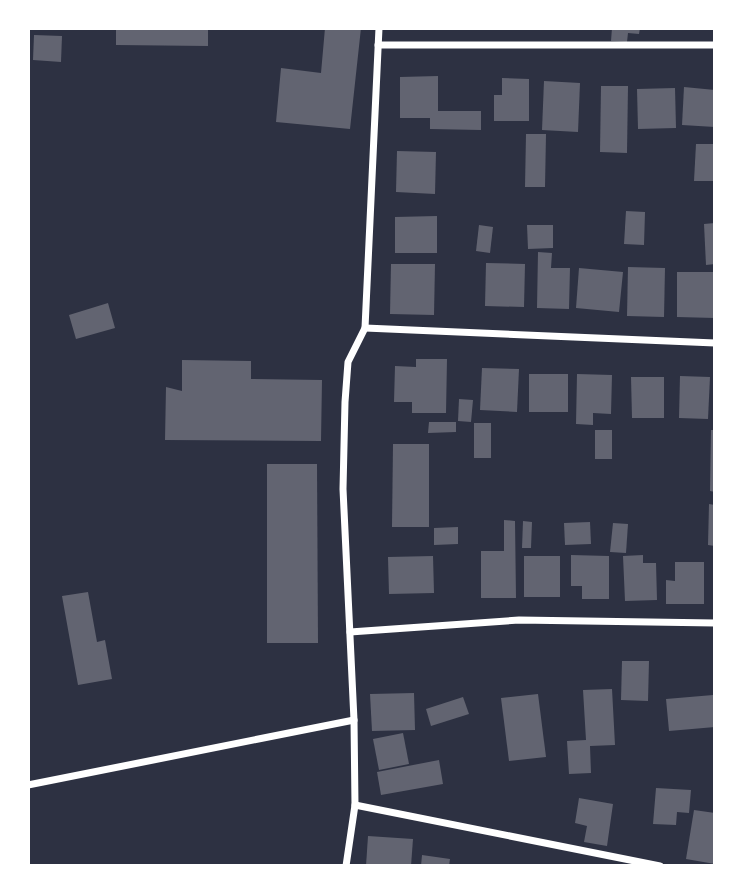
<svg xmlns="http://www.w3.org/2000/svg" width="743" height="894" viewBox="0 0 743 894" font-family="'DejaVu Sans',sans-serif">
<style>
.building{fill:#626471}
.lines{fill:none;stroke-linecap:round;stroke-linejoin:round}
.minor{stroke:#fff;stroke-width:7}
</style>
<rect width="100%" height="100%" fill="#2d3142"/>
<g class="building">
<path d="M116,28h92v18l-92,-1z"/>
<path d="M325,28h36l-11,101 -74,-7 5,-54 40,5z"/>
<path d="M612,28h28l-1,6 -11,-1 -1,9 -16,-1z"/>
<path d="M34,35l28,1 -1,26 -28,-2z"/>
<path d="M438,76v35h43v19l-51,-1v-11h-30v-41z"/>
<path d="M502,78l27,1v42h-35v-26h8z"/>
<path d="M544,81l36,2 -2,49 -36,-2z"/>
<path d="M601,86h27l-1,67 -27,-1z"/>
<path d="M684,87l31,3v37l-33,-2z"/>
<path d="M675,88l1,40 -38,1 -1,-40z"/>
<path d="M526,134h20l-1,53h-20z"/>
<path d="M696,144h19v37h-21z"/>
<path d="M397,151l39,1 -1,42 -39,-2z"/>
<path d="M626,211l19,1 -1,33 -20,-1z"/>
<path d="M437,216v37h-42v-36z"/>
<path d="M715,223v41l-9,1 -2,-41z"/>
<path d="M479,225l14,2 -3,26 -14,-2z"/>
<path d="M527,225h26v23l-25,1z"/>
<path d="M538,252l14,1 -1,15h19l-1,41 -32,-1z"/>
<path d="M486,263l39,1 -1,43 -39,-1z"/>
<path d="M391,264h44l-1,51 -44,-1z"/>
<path d="M628,267l37,1 -1,49 -37,-1z"/>
<path d="M579,268l44,4 -4,40 -43,-4z"/>
<path d="M677,272h38v46l-38,-1z"/>
<path d="M108,303l7,25 -39,11 -7,-24z"/>
<path d="M416,359h31l-1,54h-34v-11h-18l1,-36 21,1z"/>
<path d="M182,360l69,1v18l71,1 -1,61 -156,-1 1,-53 16,4z"/>
<path d="M482,368l37,1 -2,43 -37,-2z"/>
<rect x="529" y="374" width="39" height="38"/>
<path d="M577,374l35,1 -1,39 -18,-1v12l-17,-1z"/>
<path d="M680,376l30,1 -2,42 -29,-1z"/>
<path d="M631,377h33v41h-32z"/>
<path d="M459,399l14,1 -2,22 -13,-1z"/>
<path d="M429,422h27v10l-28,1z"/>
<rect x="474" y="423" width="17" height="35"/>
<rect x="595" y="430" width="17" height="29"/>
<path d="M711,430h4v62l-5,-1z"/>
<path d="M393,444h36v83h-37z"/>
<path d="M267,464h50l1,179h-51z"/>
<path d="M709,504l6,1v41l-7,-1z"/>
<path d="M504,520l11,1 1,77h-35v-47h23z"/>
<path d="M523,521l9,1 -1,26h-9z"/>
<path d="M590,522l1,22 -26,1 -1,-22z"/>
<path d="M613,523l15,1 -2,29 -16,-1z"/>
<path d="M458,527v17l-24,1v-17z"/>
<path d="M571,555l38,1v43h-27v-13h-11z"/>
<path d="M643,555v8h13l1,37 -32,1 -2,-45z"/>
<path d="M433,556l1,37 -45,1 -1,-37z"/>
<rect x="524" y="556" width="36" height="41"/>
<path d="M675,562h29v42h-38v-24l9,1z"/>
<path d="M88,592l9,50 8,-2 7,39 -34,6 -16,-89z"/>
<path d="M622,661h27l-1,40 -27,-1z"/>
<path d="M612,689l3,56 -25,1 1,27 -22,1 -2,-33 19,-1 -3,-50z"/>
<path d="M414,693l1,37 -43,1 -2,-37z"/>
<path d="M538,694l8,63 -37,4 -8,-63z"/>
<path d="M713,695l2,32 -46,4 -3,-32z"/>
<path d="M463,697l6,17 -38,12 -5,-17z"/>
<path d="M403,733l6,31 -30,6 -6,-31z"/>
<path d="M439,760l4,24 -62,11 -4,-23z"/>
<path d="M656,788l35,2 -2,23 -12,-1 -1,13 -23,-1z"/>
<path d="M579,798l34,6 -6,42 -23,-4 3,-16 -12,-3z"/>
<path d="M694,810l21,3v51l-29,-5z"/>
<path d="M368,836l45,3 -2,27h-45z"/>
<path d="M422,855l28,4 -1,7h-28z"/>
</g>
<g class="lines">
<g class="minor">
<path d="M378,45h337"/>
<path d="M365,328l350,15"/>
<path d="M350,632l169,-12 196,3"/>
<path d="M28,785l326,-65"/>
<path d="M355,805l305,61"/>
<path d="M346,866l9,-61 -1,-85 -11,-231 2,-87 3,-40 17,-34 14,-300"/>
</g>
</g>
<rect width="743" height="894" fill="none" stroke="#ffffff" stroke-width="60"/>
</svg>
